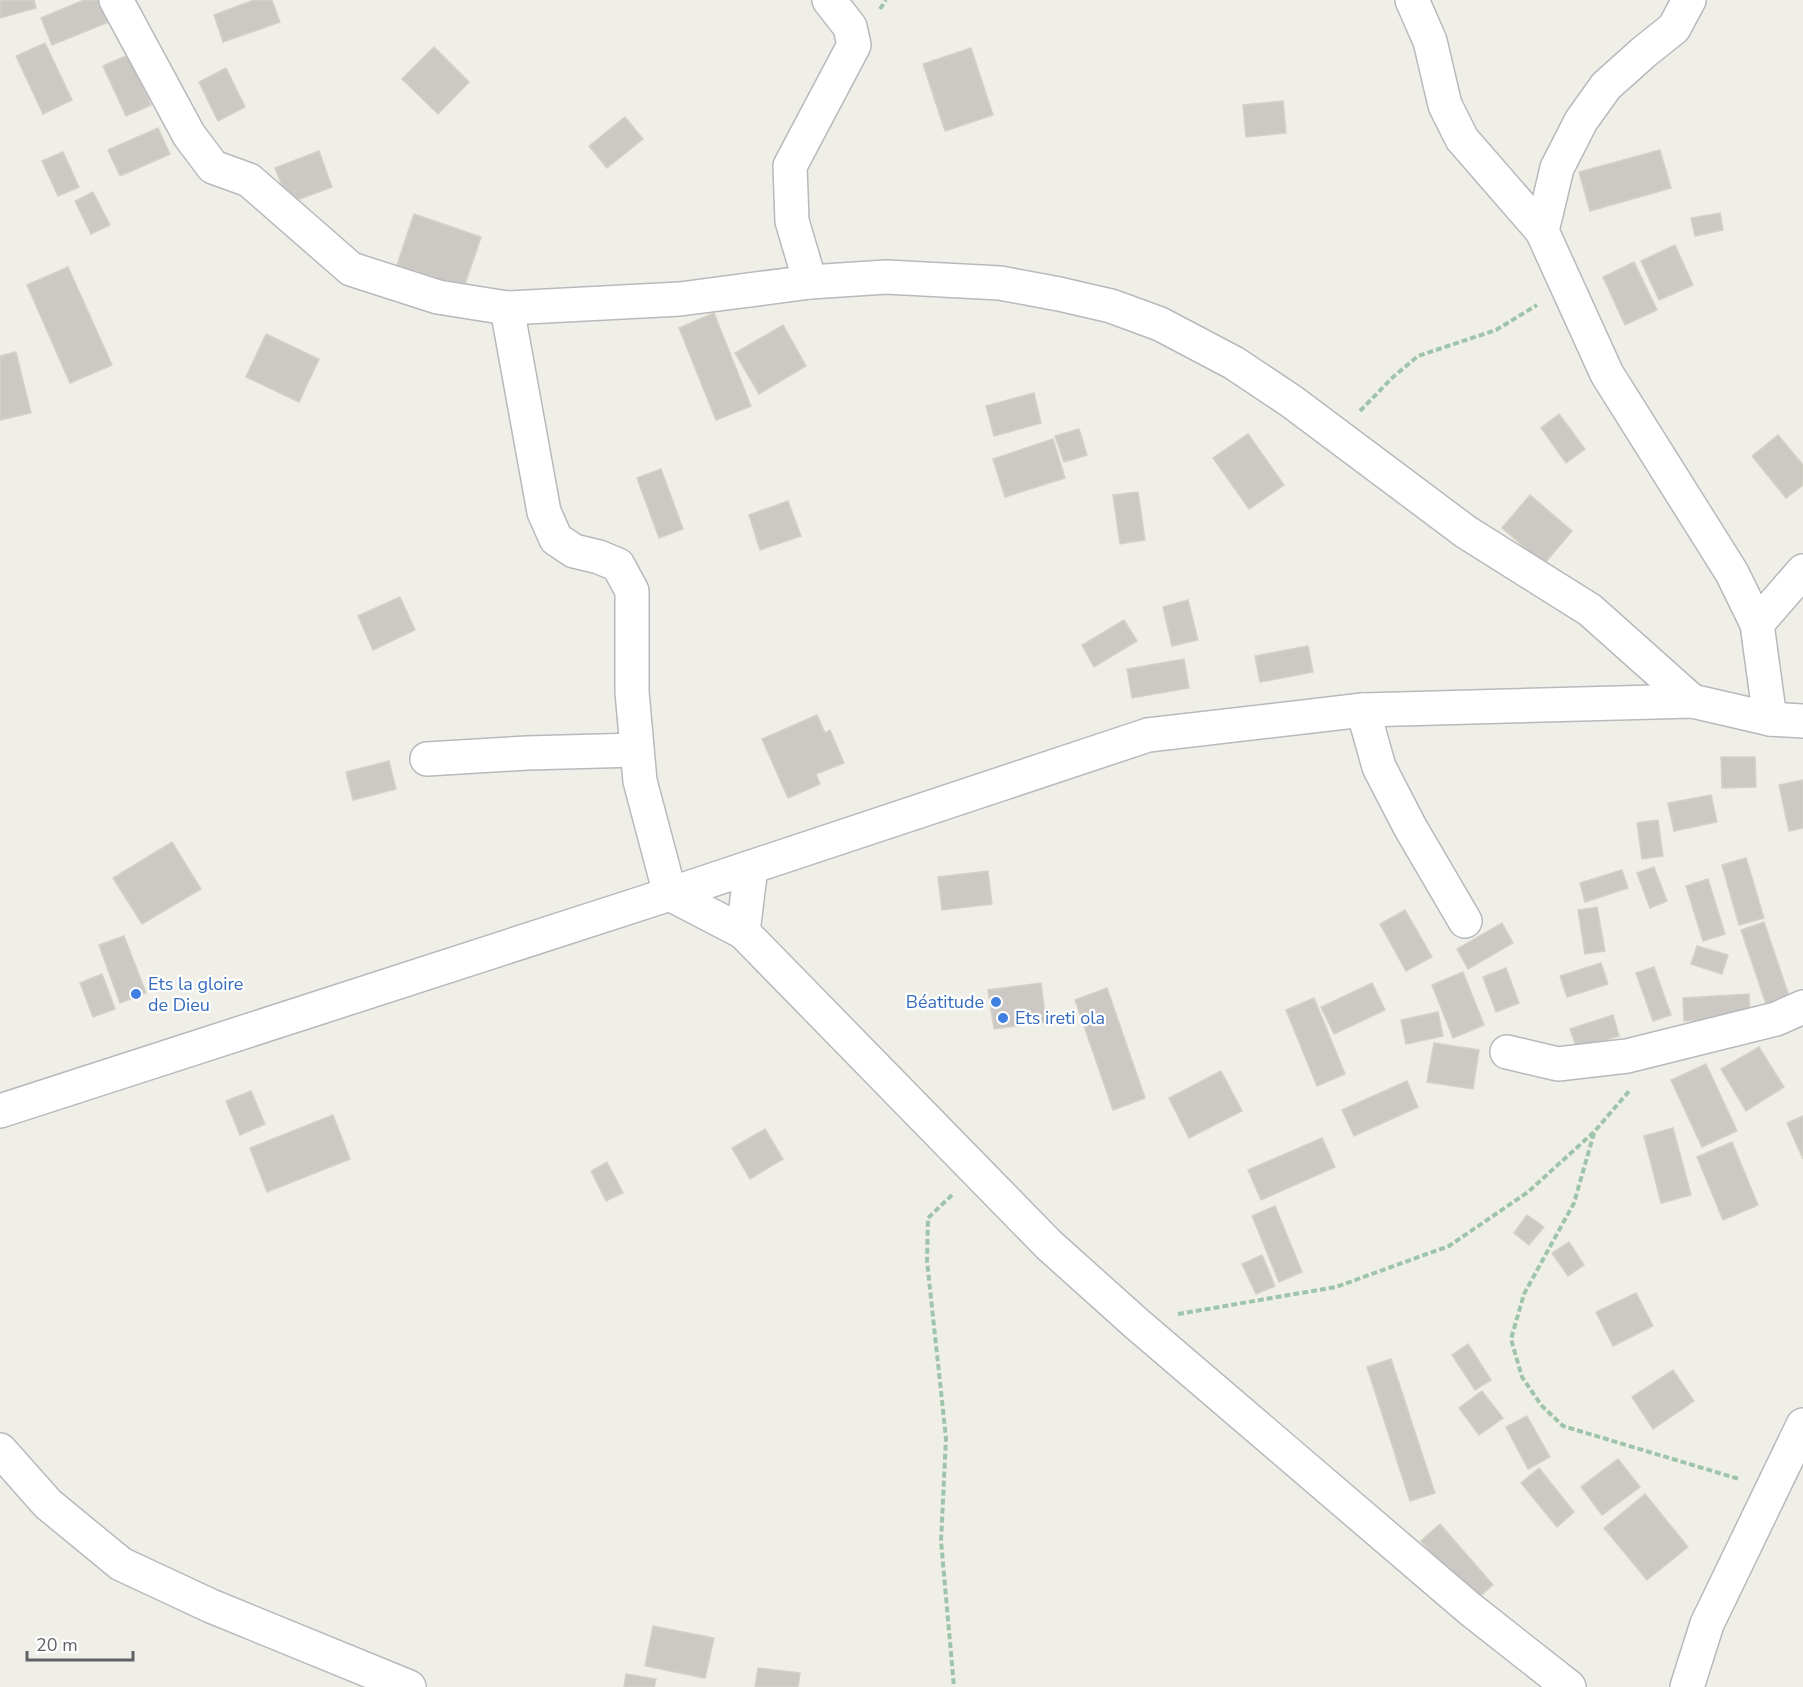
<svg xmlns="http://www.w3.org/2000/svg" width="1803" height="1687" viewBox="0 0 1803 1687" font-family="'Nunito Sans',sans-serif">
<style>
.building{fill:#ccc9c4;stroke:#d4d1c6;stroke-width:1.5}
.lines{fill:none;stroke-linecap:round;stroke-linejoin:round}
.minor-casing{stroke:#b7b9bd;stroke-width:36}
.path{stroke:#9ec4ac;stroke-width:4;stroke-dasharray:6 3;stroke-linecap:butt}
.minor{stroke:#fff;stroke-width:33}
.shop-dot{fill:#3f7fe0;stroke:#fff;stroke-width:2}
.labels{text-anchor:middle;stroke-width:4.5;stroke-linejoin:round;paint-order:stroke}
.shop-label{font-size:18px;fill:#366cbe;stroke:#fff;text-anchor:start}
</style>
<rect width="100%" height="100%" fill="#f0efe7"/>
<g class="building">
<path d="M0,0h34l2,8 -36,10z"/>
<path d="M84,0h18l9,21 -59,24 -11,-27z"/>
<path d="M254,0h18l8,22 -57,20 -9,-27z"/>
<path d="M45,43l27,57 -29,14 -27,-58z"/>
<path d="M434,47l35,35 -31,32 -36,-35z"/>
<path d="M971,48l22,67 -48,16 -22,-67z"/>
<path d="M128,55l23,50 -25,11 -23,-50z"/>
<path d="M226,68l19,39 -27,14 -19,-39z"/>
<path d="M1283,101l3,32 -40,4 -3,-32z"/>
<path d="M625,117l18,22 -36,29 -18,-22z"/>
<path d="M158,128l12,26 -50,22 -12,-26z"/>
<path d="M1660,150l11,38 -81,23 -11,-39z"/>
<path d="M319,151l13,36 -43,16 -14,-35z"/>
<path d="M63,152l16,35 -21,9 -16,-35z"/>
<path d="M93,192l17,33 -19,9 -16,-33z"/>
<path d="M1720,213l3,17 -28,6 -4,-18z"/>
<path d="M414,214l67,23 -17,50 -67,-22z"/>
<path d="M1675,245l18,40 -34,15 -18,-39z"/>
<path d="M1634,262l23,48 -32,15 -22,-48z"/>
<path d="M68,267l44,98 -42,18 -43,-98z"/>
<path d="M714,313l37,93 -35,14 -37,-92z"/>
<path d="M783,325l23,41 -47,28 -24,-41z"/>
<path d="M266,334l53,25 -20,43 -53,-25z"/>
<path d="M16,352l15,61 -31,7v-64z"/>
<path d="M1034,393l7,30 -47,13 -8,-30z"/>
<path d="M1559,414l26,35 -19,14 -25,-35z"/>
<path d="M1079,429l8,26 -23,7 -9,-26z"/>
<path d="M1248,434l36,51 -35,24 -36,-51z"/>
<path d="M1778,435l25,30v20l-17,13 -34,-42z"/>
<path d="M1053,439l12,39 -60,19 -12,-38z"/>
<path d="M661,469l22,60 -24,9 -22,-60z"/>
<path d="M1138,492l7,48 -25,4 -7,-49z"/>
<path d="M1530,495l42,36 -28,33 -42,-36z"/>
<path d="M788,501l13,35 -41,14 -11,-35z"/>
<path d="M400,597l15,33 -42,20 -15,-34z"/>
<path d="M1188,600l10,40 -26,6 -9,-39z"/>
<path d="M1124,620l13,21 -43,26 -12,-22z"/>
<path d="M1308,646l5,26 -53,10 -5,-26z"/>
<path d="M1184,659l5,29 -57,10 -5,-29z"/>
<path d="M817,715l8,18 5,-3 14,33 -28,11 4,10 -32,14 -26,-59z"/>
<path d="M1721,757h34l1,30 -34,1z"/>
<path d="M389,761l7,28 -43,11 -7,-28z"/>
<path d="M1803,780v48l-14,3 -10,-46z"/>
<path d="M1711,795l6,27 -43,9 -6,-28z"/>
<path d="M1658,820l5,36 -21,3 -5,-36z"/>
<path d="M172,842l29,47 -59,35 -29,-46z"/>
<path d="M1746,858l18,60 -25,7 -17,-60z"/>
<path d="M1654,867l13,34 -17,7 -13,-35z"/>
<path d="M1622,870l6,18 -43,14 -5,-19z"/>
<path d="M988,871l4,33 -50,6 -4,-33z"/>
<path d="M1708,879l17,55 -22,7 -17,-55z"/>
<path d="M1597,907l8,44 -20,3 -7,-44z"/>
<path d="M1405,910l27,47 -26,14 -26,-47z"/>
<path d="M1764,922l25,74 -23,8 -25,-74z"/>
<path d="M1502,923l11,20 -45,26 -11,-20z"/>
<path d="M124,936l22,57 -26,10 -21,-58z"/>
<path d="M1697,946l31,9 -6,19 -31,-10z"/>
<path d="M1601,963l7,21 -41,13 -7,-21z"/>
<path d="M1654,967l17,48 -18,6 -17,-48z"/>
<path d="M1506,968l13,35 -23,9 -13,-35z"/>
<path d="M1463,972l21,53 -31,13 -21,-53z"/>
<path d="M102,974l13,35 -22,8 -13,-34z"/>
<path d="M1041,983l5,39 -52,7 -6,-39z"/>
<path d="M1372,983l13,27 -51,24 -13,-27z"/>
<path d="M1107,988l38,110 -32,12 -38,-110z"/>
<path d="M1749,994l1,23 -66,4 -1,-23z"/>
<path d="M1314,998l31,76 -28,12 -31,-76z"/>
<path d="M1438,1012l5,24 -37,8 -5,-24z"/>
<path d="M1613,1015l6,21 -42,13 -7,-20z"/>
<path d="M1434,1043l45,7 -6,39 -46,-7z"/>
<path d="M1759,1047l25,40 -38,24 -25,-42z"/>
<path d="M1706,1064l31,67 -35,16 -31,-67z"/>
<path d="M1221,1071l21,40 -53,27 -20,-40z"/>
<path d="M1407,1081l11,26 -64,29 -12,-26z"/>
<path d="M251,1091l14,33 -25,11 -14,-34z"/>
<path d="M333,1115l17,44 -83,33 -17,-44z"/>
<path d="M1803,1116v43l-16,-36z"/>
<path d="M1673,1128l18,67 -30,8 -17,-67z"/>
<path d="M765,1129l18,30 -33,20 -18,-31z"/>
<path d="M1322,1138l13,29 -74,33 -13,-30z"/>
<path d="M1732,1142l26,63 -35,15 -26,-63z"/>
<path d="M607,1162l16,31 -17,8 -15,-30z"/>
<path d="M1275,1206l27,66 -23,10 -27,-66z"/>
<path d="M1527,1215l17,12 -15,18 -15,-12z"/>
<path d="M1569,1242l15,23 -16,11 -16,-23z"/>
<path d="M1262,1255l13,31 -19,8 -14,-30z"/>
<path d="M1636,1293l17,33 -40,20 -17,-34z"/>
<path d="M1468,1344l23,36 -16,10 -23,-35z"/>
<path d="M1391,1359l44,134 -25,8 -43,-134z"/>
<path d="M1673,1370l21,31 -41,28 -21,-32z"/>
<path d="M1482,1391l21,27 -24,17 -20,-27z"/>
<path d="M1527,1416l23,41 -22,12 -22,-42z"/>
<path d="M1618,1459l22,28 -38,28 -21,-28z"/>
<path d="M1539,1468l35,44 -17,15 -36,-44z"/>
<path d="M1645,1494l43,53 -41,33 -43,-52z"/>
<path d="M1440,1524l53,61 -20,17 -52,-61z"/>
<path d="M653,1626l61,12 -9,40 -60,-12z"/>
<path d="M758,1668l42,5 -2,14h-43z"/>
<path d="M626,1674l30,5 -2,8h-30z"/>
</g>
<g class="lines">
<g class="minor-casing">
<g id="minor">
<path d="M116,0l73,135 24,32 36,13 102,89 87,28 69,11 173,-9 130,-17 76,-5 114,6 59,11 52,12 49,18 74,39 57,38 175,131 124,78 102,91"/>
<path d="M1412,0l18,41 15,64 17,34 80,92 65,143 125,199 25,51 13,95"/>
<path d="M1542,231l15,-63 24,-47 25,-35 38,-34 30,-24 15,-28"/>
<path d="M810,282l-18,-61 -2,-55 64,-121 -4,-18 -21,-27"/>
<path d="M507,308l37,204 12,27 18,12 25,6 19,8 14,26v101l8,89 30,113 73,38 306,313 88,79 333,285 99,78"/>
<path d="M1757,624l46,-53"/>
<path d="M1363,710l16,57 31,60 55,94"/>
<path d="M427,759l100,-6 110,-3"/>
<path d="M743,932l8,-65"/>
<path d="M1507,1052l51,12 69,-8 149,-37 27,-12"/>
<path d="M0,1111l670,-217 478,-159 215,-25 329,-9 78,18 33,2"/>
<path d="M0,1450l48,54 73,60 90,42 198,81"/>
<path d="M1687,1687l20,-63 96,-199"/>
</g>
</g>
<g class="path">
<path d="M880,9l6,-9"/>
<path d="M1360,411l33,-34 25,-21 78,-26 41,-25"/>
<path d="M1594,1133l-20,70 -50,91 -13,45 11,38 19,28 22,21 176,53"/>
<path d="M952,1195l-24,23 -1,43 19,177 -5,103 13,146"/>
<path d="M1178,1314l158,-27 113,-41 79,-54 66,-60 36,-42"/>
</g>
<use href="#minor" class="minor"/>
</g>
<g class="shop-dot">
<circle cx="136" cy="994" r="6"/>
<circle cx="996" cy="1002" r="6"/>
<circle cx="1003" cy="1018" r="6"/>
</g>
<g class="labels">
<g class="shop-label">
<text x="148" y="990">Ets la gloire<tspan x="148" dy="21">de Dieu</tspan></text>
<text x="984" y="1008" text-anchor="end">Béatitude</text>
<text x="1015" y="1024">Ets ireti ola</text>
</g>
</g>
<path d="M27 1651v9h106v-9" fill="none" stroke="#5f6167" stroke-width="3"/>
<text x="36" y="1651" font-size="18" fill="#5f6167" stroke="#ffffff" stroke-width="4.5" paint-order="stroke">20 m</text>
</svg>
